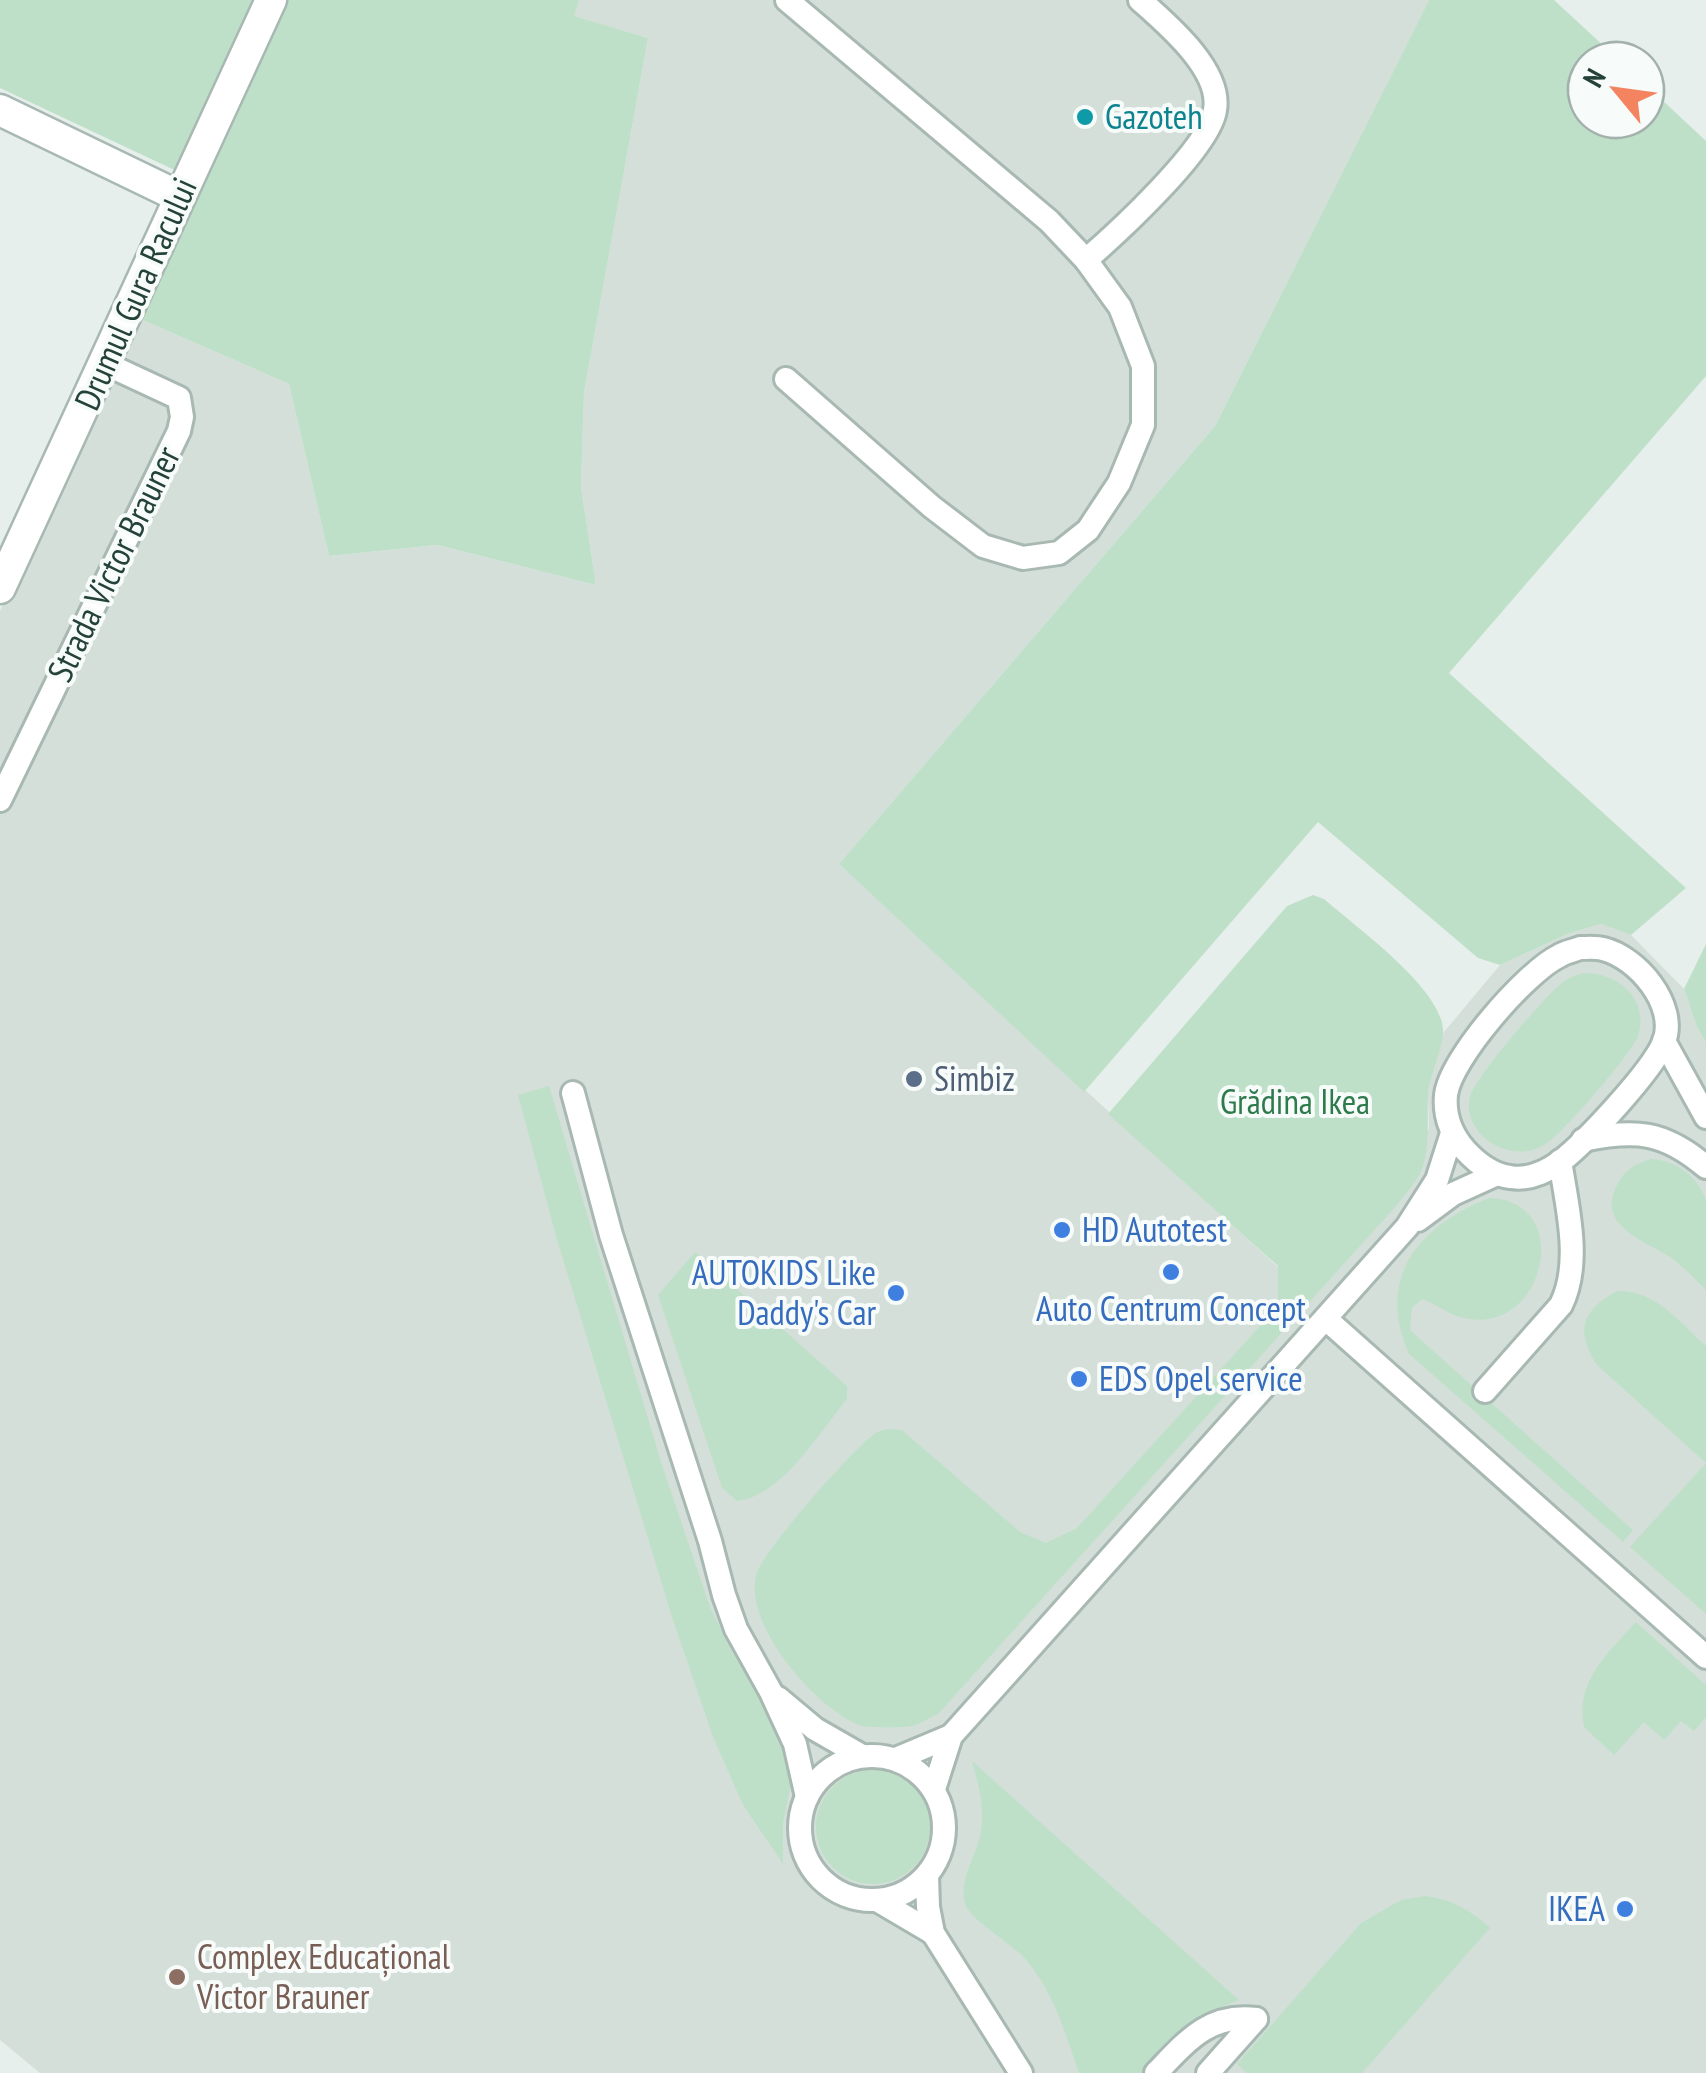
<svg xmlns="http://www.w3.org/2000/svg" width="1706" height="2073" viewBox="0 0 1706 2073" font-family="'PT Sans Narrow',sans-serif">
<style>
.built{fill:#d4dfda}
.green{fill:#bfe0c8}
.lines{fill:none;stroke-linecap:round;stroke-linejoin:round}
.lane-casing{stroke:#a8b8b2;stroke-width:28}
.street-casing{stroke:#a8b8b2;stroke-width:35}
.lane{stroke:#fff;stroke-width:22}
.street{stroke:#fff;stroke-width:30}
.culture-dot{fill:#0f9aa8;stroke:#f7fbf9;stroke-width:4}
.service-dot{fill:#5c6f8a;stroke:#f7fbf9;stroke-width:4}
.shop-dot{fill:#3f7fe0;stroke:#f7fbf9;stroke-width:4}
.education-dot{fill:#8d6e63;stroke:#f7fbf9;stroke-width:4}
.labels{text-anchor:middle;stroke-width:8;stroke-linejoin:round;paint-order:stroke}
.culture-label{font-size:35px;fill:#0d838f;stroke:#f7fbf9;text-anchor:start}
.street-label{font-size:35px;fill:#24423a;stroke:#f7fbf9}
.service-label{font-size:35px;fill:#4e5e75;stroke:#f7fbf9;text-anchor:start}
.park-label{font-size:35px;fill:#2d7a4b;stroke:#f7fbf9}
.shop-label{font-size:35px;fill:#366cbe;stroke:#f7fbf9;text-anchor:start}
.education-label{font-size:35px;fill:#785e54;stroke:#f7fbf9;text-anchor:start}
</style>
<rect width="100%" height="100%" fill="#e6efeb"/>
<path class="built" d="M579,0h850l-214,426 -376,438 439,403 151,-138 -1,-35 6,-33 10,-29 56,-67 70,-32 31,-9 30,11 53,54 13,38 9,16v1030h-1666l-40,-33v-1429l136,-294 153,67 40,172 108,-11 159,40 -15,-98 3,-94 64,-355 -75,-22z"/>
<g class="green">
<path d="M0,0h579l-5,16 74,22 -64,355 -3,94 15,98 -159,-40 -108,11 -40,-172 -153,-67 64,-135 -200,-94z"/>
<path d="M1429,0h125l65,60h-33v60h60v-35l60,56v235l-257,297 237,215 -55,47 -30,-11 -31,9 -70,32 -22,-7 -160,-136 -234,270 -245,-228 376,-438z"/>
<path d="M1313,895l11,4c32,28 116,88 119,130 2,15 -14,47 -15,68 -1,23 2,47 -5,69 -4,14 -18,28 -26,39l-458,508c-8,4 -18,11 -27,13 -9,2 -47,2 -53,-1 -44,-18 -115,-99 -103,-150 5,-22 96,-125 117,-140 9,-7 18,-6 29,-5l118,102 26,11 31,-15 201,-222v-40l-170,-152 179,-208z"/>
<path d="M1706,944v99l-9,-16 -13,-38z"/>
<path d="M1584,973c33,-1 66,26 54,63 -5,16 -78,101 -94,109 -31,19 -79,-6 -75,-45 2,-19 76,-104 94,-118 6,-5 14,-7 21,-9z"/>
<path d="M549,1086l112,376 49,145 19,39 57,97 5,40 -8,41v40l-40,-59 -30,-68 -41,-120 -114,-374 -40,-148z"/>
<path d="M1651,1159c24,1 47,17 55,41 0,18 0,68 0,90 -13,-12 -26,-28 -41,-36 -25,-15 -67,-30 -49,-67 7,-16 18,-23 35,-28z"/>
<path d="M1489,1198c87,2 56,139 -25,120 -15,-3 -28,-14 -42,-19l-10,9 -2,22 223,200 -10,12 -214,-188c-34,-77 10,-128 80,-156z"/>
<path d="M695,1252l152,134v13c-28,34 -65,97 -110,102l-15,-13 -64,-193z"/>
<path d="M1617,1291c39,-1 61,30 89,55v268l-76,-67 76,-84 -109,-98c-22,-34 -15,-55 20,-74z"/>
<path d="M1636,1622l70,63v32l-12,14 -13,-10 -17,19 -20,-18 -30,33 -30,-28c-9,-46 23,-73 52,-105z"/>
<path d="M972,1761l267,239 -45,19 -50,54h-65c-14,-40 -24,-78 -52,-112 -14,-17 -57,-41 -62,-57 -7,-27 13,-49 16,-74 4,-24 -3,-47 -9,-69z"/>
<circle cx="873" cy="1827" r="57"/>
<path d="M1425,1896c28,4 44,13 65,32l-128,145h-115l-10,-9 124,-141 40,-23z"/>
</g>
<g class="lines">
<g class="lane-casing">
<g id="lane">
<path d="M1086,260c30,-26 124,-112 129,-150 7,-40 -48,-86 -75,-110"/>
<path d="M786,379l146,128 51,39 40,12 36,-5 29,-23 31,-47 24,-58v-59l-23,-59 -34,-47 -37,-39 -262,-221"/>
<path d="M0,800l179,-369 3,-14 -3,-19 -73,-34"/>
<path d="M1580,948c7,0 16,-1 23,1 34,8 75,56 61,93 -12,29 -78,100 -104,120 -14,10 -32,18 -50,15 -17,-2 -33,-14 -45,-27 -13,-15 -21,-34 -19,-55 4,-36 80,-123 113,-139 6,-4 14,-5 21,-8z"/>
<path d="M1664,1041l42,76"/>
<path d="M573,1093l38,142 99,306 14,54 12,34 35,63 24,52 12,53"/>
<path d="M1583,1140c52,-11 81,-9 123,27"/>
<path d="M1418,1220l35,-26 44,-20"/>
<path d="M1326,1319l380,338"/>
<path d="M1485,1391l76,-86c21,-42 6,-99 -1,-144"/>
<path d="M778,1698l37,31 47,27"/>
<circle cx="872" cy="1828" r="72"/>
<path d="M896,1759l55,-23"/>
<path d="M934,1789l17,-53 456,-509 30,-47 15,-47"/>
<path d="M927,1875l1,32 5,26 88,140"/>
<path d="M877,1900l56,33"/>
<path d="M1156,2073c30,-31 53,-60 100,-54"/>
<path d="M1208,2073l48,-54"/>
</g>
</g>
<g class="street-casing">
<g id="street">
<path d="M0,110l180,87"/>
<path d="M0,588l271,-588"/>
</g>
</g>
<use href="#lane" class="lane"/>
<use href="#street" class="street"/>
</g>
<circle class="culture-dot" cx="1085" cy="117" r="10"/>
<circle class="service-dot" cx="914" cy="1079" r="10"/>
<g class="shop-dot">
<circle cx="1062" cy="1230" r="10"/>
<circle cx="1171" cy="1272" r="10"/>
<circle cx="896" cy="1293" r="10"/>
<circle cx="1079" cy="1379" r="10"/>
<circle cx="1625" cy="1909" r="10"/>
</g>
<circle class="education-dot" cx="177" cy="1977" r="10"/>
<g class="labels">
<g class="culture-label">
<text x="1105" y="129">Gazoteh</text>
</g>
<g class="street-label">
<text transform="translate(136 294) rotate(-66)" y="12">Drumul Gura Racului</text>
<text transform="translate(114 564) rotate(-64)" y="12">Strada Victor Brauner</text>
</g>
<g class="service-label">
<text x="934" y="1091">Simbiz</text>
</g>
<g class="park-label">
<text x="1295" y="1114">Grădina Ikea</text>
</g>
<g class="shop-label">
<text x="1082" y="1242">HD Autotest</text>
<text x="876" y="1285" text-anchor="end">AUTOKIDS Like<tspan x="876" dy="40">Daddy's Car</tspan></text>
<text x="1171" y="1321" text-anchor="middle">Auto Centrum Concept</text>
<text x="1099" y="1391">EDS Opel service</text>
<text x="1605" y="1921" text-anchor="end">IKEA</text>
</g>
<g class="education-label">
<text x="197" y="1969">Complex Educațional<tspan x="197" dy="40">Victor Brauner</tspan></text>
</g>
</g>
<g transform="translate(1616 90) rotate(299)"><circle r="48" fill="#f7fbf9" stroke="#a3b1ad" stroke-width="2.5"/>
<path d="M0-8L18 38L0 25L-18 38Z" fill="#f4845f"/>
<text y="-15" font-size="28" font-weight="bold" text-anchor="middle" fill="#24423a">N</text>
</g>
</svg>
